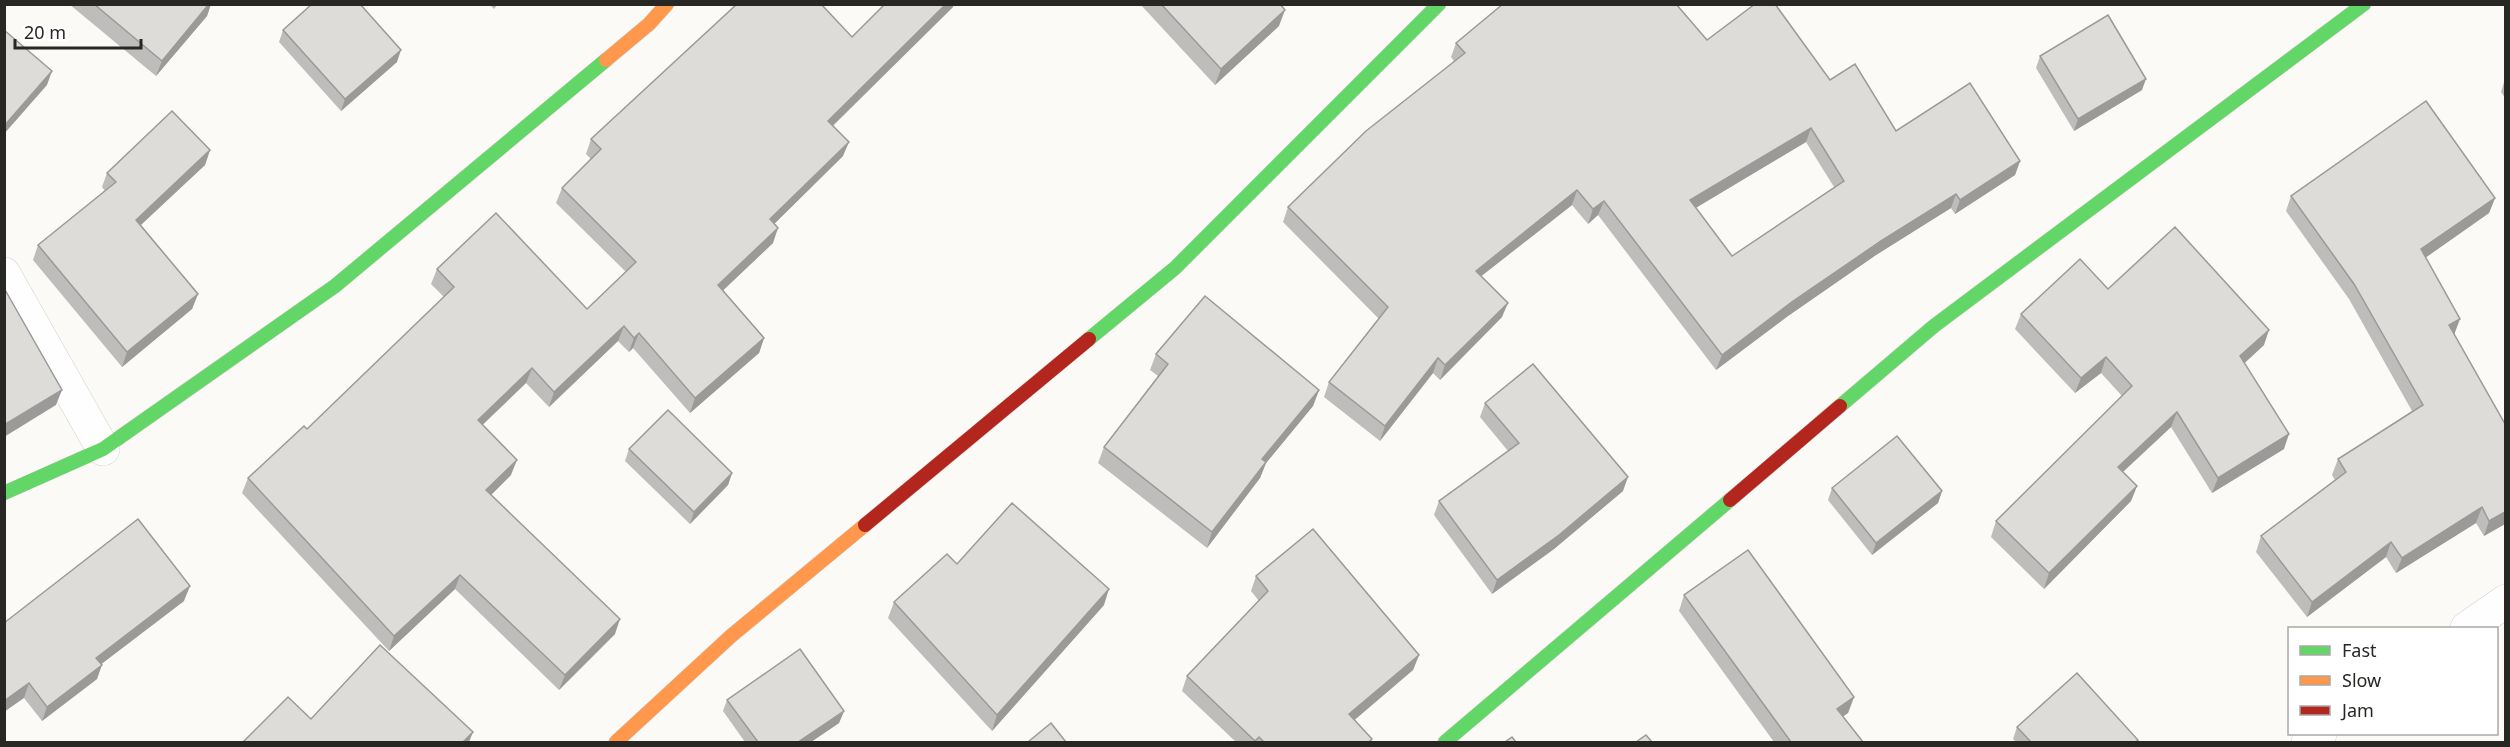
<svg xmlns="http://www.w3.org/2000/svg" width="2510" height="747" viewBox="0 0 2510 747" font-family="'Noto Sans',sans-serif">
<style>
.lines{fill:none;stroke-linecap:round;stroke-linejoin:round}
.street-casing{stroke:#d3d2ce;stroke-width:34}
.fast-casing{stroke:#d3d2ce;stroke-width:15}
.slow-casing{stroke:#d3d2ce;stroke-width:15}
.jam-casing{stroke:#d3d2ce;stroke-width:15}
.street{stroke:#fefefe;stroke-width:33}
.fast{stroke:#63d668;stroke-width:14}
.slow{stroke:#ff974d;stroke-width:14}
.jam{stroke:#b3261e;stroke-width:14}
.wall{fill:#bebdbb;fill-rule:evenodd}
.shaded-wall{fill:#9b9a98}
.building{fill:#dddcd9;stroke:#9b9a98;stroke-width:1.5;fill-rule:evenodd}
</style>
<rect width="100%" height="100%" fill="#fbfaf6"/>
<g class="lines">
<g class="street-casing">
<g id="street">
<path d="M4,274l99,175"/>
<path d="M2467,628l39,-27"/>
<path d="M2308,742l12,-8"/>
</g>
</g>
<g class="fast-casing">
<g id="fast">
<path d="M1089,339l86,-71 264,-264"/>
<path d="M1840,406l94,-80 430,-322"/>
<path d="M4,493l99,-44 232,-163 271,-226"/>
<path d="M1445,742l285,-242"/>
</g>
</g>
<g class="slow-casing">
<g id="slow">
<path d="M606,60l43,-36 18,-20"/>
<path d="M616,742l115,-106 134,-111"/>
</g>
</g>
<g class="jam-casing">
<g id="jam">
<path d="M1730,500l110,-94"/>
<path d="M865,525l224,-186"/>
</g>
</g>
<use href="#street" class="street"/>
<use href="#fast" class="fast"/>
<use href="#slow" class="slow"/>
<use href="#jam" class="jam"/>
</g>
<g class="wall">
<path d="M69,4h142l-4,12 -51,60z"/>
<path d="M489,4h9l-4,5z"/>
<path d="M1140,4h140l-1,22 -64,59z"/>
<path d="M953,7l-120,119 10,30 -69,68 -1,19 -50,47 41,48 -5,15 -69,60 -57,-65 -4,4 -11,-11 -69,66 -23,-24 -44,42 29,50 -20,20 124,139 -56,56 -104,-101 -66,62 -147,-158 6,-15 59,-49 137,-132 -13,-13 6,-15 150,40 39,-37 -70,-69 6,-15 29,-29 -5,-5 5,-15 261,-102z"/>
<path d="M283,30l114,32 -56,49 -62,-69z"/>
<path d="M1707,40l123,40 66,51 124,30 -5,14 -60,39 -4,-6 -75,47 -88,61 -72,54 -118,-155 -10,9 -16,-19 -91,71 21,41 -62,63 -7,-7 -53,68 -56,-44 5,-15 50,-63 -96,-97 5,-15 166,-146 -3,-4 5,-14zM1806,142l28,45 -102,69 -37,-48z"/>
<path d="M2040,56l102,34 -68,41 -38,-63z"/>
<path d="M2505,79v19l-4,-6z"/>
<path d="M210,150l-5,15 -64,60 57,69 -6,15 -70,58 -89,-107 5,-15 67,-54 -3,-4 5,-14z"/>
<path d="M2291,196l204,2 -6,15 -64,45 29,77 51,189 -21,12 -8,-13 -80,50 -10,-16 -79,60 -51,-65 5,-16 74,-56 -3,-5 6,-16 74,-48 -63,-112 -63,-88z"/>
<path d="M2108,289l156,56 -20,18 40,86 -72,44 -41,-66 -48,45 14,14 -6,15 -87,88 -53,-52 5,-16 126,-125 -21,-23 -26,20 -60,-64 6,-15z"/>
<path d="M1156,354l163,36 -6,16 -47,57 -6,15 -53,70 -109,-85 6,-16 54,-71 -8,-6z"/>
<path d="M1485,403l138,88 -69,58 -62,45 -58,-79 5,-14 69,-50 -28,-34z"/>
<path d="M629,449l103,24 -4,12 -38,39 -65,-63z"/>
<path d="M1832,488l110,3 -4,12 -66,52 -44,-55z"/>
<path d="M957,564l147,41 -112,126 -104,-113 6,-16z"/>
<path d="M1256,576l163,79 -6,15 -59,50 17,22h-135l-54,-51 5,-15 72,-75 -8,-10z"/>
<path d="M1684,595l170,102 -6,16 -5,3 20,26h-89l-95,-131z"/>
<path d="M184,601l-83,63 -4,15 -55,42 -18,-23 -20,-75z"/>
<path d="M727,700l117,11 -5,12 -28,19h-66l-22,-31z"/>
<path d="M2017,727l120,15h-121l-3,-3z"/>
</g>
<g class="shaded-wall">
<path d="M209,4h2l-4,12 -51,60 6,-15z"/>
<path d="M946,4h8l-1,3 -130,128 5,-14z"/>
<path d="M1285,10l-6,16 -64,59 6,-16z"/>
<path d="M401,50l-4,12 -56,49 4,-12z"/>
<path d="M52,71l-5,14 -43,49v-8z"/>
<path d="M2146,79l-4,11 -68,41 4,-12z"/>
<path d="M1811,128l-5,14 -122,73 6,-15z"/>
<path d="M849,142l-6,14 -79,78 6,-15z"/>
<path d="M210,150l-5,15 -74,69 5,-14z"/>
<path d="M2020,161l-5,14 -60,39 5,-14z"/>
<path d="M1577,190l-5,15 -102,80 6,-14z"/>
<path d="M1956,194l-5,14 -75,47 -88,61 -72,54 6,-15 71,-54 88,-60z"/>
<path d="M2495,198l-6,15 -74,52 6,-16z"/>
<path d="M1604,201l-6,14 -10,9 5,-15z"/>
<path d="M778,228l-5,15 -60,57 5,-15z"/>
<path d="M198,294l-6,15 -70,58 5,-15z"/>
<path d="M1508,303l-6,14 -62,63 5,-15z"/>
<path d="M2460,319l-6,16 -5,-10z"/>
<path d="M624,326l-6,15 -69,66 5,-15z"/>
<path d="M2269,330l-5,15 -29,27 5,-16z"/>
<path d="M639,333l-6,15 -4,4 5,-14z"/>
<path d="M764,338l-5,15 -69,60 5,-15z"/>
<path d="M2106,357l-5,16 -26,20 6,-15z"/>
<path d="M1438,358l-5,15 -53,68 5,-15z"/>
<path d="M532,368l-6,15 -54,52 6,-15z"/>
<path d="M62,390l-6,15 -52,32v-12z"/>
<path d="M1319,390l-6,16 -47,57 -6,15 -53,70 5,-16 50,-73z"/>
<path d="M2177,412l-6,15 -59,55 6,-15z"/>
<path d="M2289,434l-5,15 -72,44 6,-15z"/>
<path d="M517,460l-6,15 -30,30 5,-15z"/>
<path d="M732,473l-4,12 -38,39 4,-12z"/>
<path d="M1628,477l-5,14 -69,58 -62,45 5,-14z"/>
<path d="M2137,486l-6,15 -87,88 5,-16z"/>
<path d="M1942,491l-4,12 -66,52 4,-12z"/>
<path d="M2482,507l-6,16 -80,50 6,-15z"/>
<path d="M2505,512v12l-21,12 5,-15z"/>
<path d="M2391,542l-5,15 -79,60 5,-15z"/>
<path d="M460,575l-5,14 -66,62 5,-15z"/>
<path d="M190,586l-6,15 -93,71 5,-14z"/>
<path d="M1109,589l-5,16 -112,126 5,-16z"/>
<path d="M620,619l-5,15 -56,56 6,-15z"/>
<path d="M1419,655l-6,15 -69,59 5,-15z"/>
<path d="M102,665l-5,14 -55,42 5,-14z"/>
<path d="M29,683l-5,15 -20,14v-11z"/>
<path d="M1854,697l-6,16 -17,12 6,-16z"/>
<path d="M844,711l-5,12 -28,19h-13z"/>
<path d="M473,732l-4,10h-6z"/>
</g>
<g class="building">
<path d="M94,4h115l-47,57z"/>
<path d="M312,4h48l41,46 -56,49 -62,-69z"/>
<path d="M737,4h84l31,33 33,-33h61l-118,117 21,21 -79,77 8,9 -60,57 46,53 -69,60 -56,-65 -5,5 -10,-12 -70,66 -22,-24 -54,52 39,40 -31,30 134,129 -55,56 -105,-100 -66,61 -146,-158 56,-52 3,3 147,-142 -17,-18 59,-56 91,96 49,-47 -74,-74 39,-39 -10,-10z"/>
<path d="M1161,4h119l5,6 -64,59z"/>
<path d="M1503,4h173l31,36 48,-36h20l55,76 25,-16 41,67 74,-48 50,78 -60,39 -4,-6 -75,47 -88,60 -71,54 -118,-154 -11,8 -16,-19 -101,81 32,32 -63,62 -7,-7 -53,68 -56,-44 59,-75 -100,-100 78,-76 99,-78 -9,-10zM1811,128l33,53 -112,75 -42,-56z"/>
<path d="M2108,15l38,64 -68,40 -38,-63z"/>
<path d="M4,30l48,41 -48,55z"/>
<path d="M2426,101l69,97 -74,51 39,70 -11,6 56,99v88l-16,9 -7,-14 -80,51 -11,-16 -79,60 -51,-66 85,-64 -8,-13 85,-54 -69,-121 -63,-88z"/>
<path d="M172,111l38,39 -74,70 62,74 -71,58 -89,-107 78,-63 -9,-9z"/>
<path d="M2175,227l94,103 -29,26 49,78 -71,44 -41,-66 -59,55 19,19 -88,87 -53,-52 136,-135 -26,-29 -25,21 -60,-64 59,-55 28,30z"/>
<path d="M4,288l58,102 -58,35z"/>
<path d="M1205,296l114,94 -57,69 4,3 -54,70 -108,-85 64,-83 -12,-10z"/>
<path d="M1533,364l95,113 -69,58 -62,45 -58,-79 80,-58 -34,-40z"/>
<path d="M668,410l64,63 -38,39 -65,-63z"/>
<path d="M1897,436l45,55 -66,52 -44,-55z"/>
<path d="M1012,503l97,86 -112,126 -103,-113 53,-48 10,10z"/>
<path d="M138,519l52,67 -94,72 6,7 -55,42 -18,-24 -25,18v-78z"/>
<path d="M1313,529l106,126 -70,59 23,25 -3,3h-105l-5,-5 -4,4 -68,-65 81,-85 -12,-15z"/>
<path d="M1748,550l106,147 -17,12 26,33h-72l-107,-147z"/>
<path d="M380,645l93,87 -10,10h-220l45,-45 23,22z"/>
<path d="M800,649l44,62 -46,31h-40l-31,-42z"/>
<path d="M2077,673l61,67 -3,2h-104l-14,-15z"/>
<path d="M1051,723l15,19h-38z"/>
<path d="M1646,735l6,7h-16z"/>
<path d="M1512,737l4,5h-11z"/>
</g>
<rect width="2510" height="747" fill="none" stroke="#282724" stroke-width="12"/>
<rect x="2288" y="627" width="210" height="108" fill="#ffffff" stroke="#a9a9a7" stroke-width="1.5"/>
<rect x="2300" y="646" width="30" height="9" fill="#63d668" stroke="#a9a9a7" stroke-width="1.5"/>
<text x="2342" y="657" font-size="18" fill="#282724">Fast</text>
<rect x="2300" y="676" width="30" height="9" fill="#ff974d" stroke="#a9a9a7" stroke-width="1.5"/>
<text x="2342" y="687" font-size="18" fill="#282724">Slow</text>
<rect x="2300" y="706" width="30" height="9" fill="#b3261e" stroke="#a9a9a7" stroke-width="1.5"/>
<text x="2342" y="717" font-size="18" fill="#282724">Jam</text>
<path d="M15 39v9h126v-9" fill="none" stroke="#282724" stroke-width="3"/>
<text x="24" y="39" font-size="18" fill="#282724" stroke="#ffffff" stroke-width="4.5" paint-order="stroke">20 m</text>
</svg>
